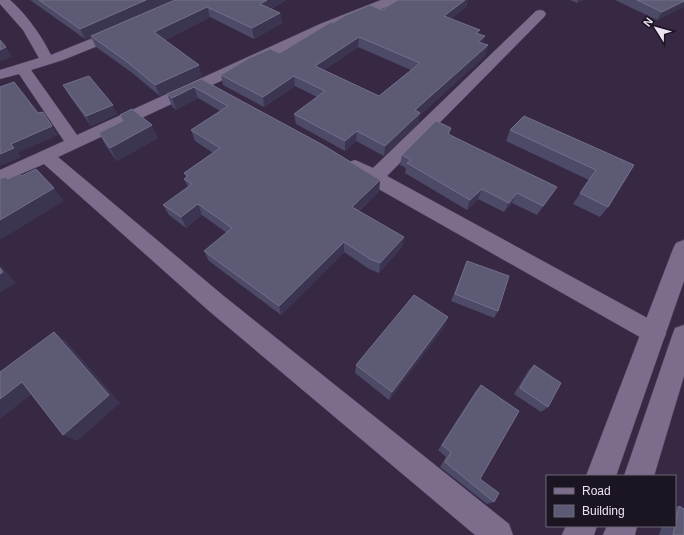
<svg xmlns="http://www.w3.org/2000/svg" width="684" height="535" viewBox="0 0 684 535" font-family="Arial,sans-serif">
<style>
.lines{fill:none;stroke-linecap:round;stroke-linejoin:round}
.street-casing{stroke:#4f435b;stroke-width:1}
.secondary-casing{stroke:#4f435b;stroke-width:1}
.street{fill:#7d6d8d;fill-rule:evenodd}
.secondary{fill:#7d6d8d;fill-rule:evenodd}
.wall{fill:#4c4a67;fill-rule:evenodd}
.shaded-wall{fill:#3c3552}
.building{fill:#5d5a76;stroke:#74708a;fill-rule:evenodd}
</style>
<rect width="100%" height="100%" fill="#372844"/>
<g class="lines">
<g class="street-casing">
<g id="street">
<path d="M0,0h10c17,15 31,35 41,55l64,-26h10l2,3 -2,3 -62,25 -32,10 46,65 243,-111 61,-24h17l-2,3 -66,27 -272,127 167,140 284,227 4,11h-38l-266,-224 -165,-147 -44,19v-13l64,-29 -45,-67 -19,5v-9l39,-12 -16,-28 -23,-26z"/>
<path d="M540,10l4,1 2,3 -2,3 -157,159 275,150 4,8 -4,8 -8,3 -286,-162 -19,-13 -3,-4 3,-4 6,-2 18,8 163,-157z"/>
</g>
</g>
<g class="secondary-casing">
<g id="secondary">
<path d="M684,240v41l-68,195h-30l87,-227 3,-6z"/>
<path d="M684,325v51l-30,100h-30l48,-140 3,-8z"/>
<path d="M566,526h31l-3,9h-32z"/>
<path d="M607,526h30l-2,9h-32z"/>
</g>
</g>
<use href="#street" class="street"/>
<use href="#secondary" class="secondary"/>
</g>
<g class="wall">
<path d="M30,0h143l-60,27 62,-27h111l-15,9 9,4 2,10 -28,16 -44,-22 -45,23 37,36 -42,20 -29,-24 -35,-25 -5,-10 -6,2z"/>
<path d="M398,0h70l-2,7 -15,12 28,15 4,9 2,13 -65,59 -2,8 -34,33 -28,-15 -11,10 -49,-27 -2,-10 23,-17 -22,-11 -31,21 -41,-22 -2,-10 59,-22 53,-30 49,-13zM358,47l53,23 -32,26 -55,-26z"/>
<path d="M570,0h14l-7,3z"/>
<path d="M615,0h69v7l-27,13z"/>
<path d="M201,79l179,101 -1,11 -20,20 45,26 -2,10 -23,26 -10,-4 -25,-17 -63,63 -72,-54 -5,-10 23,-18 -25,-18 -16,13 -17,-13 -6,-10 25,-18 -4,-8 2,-2 -2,-4 29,-20 -18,-12 -4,-11 29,-19 -22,-13 -22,12 -4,-4 -5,-12z"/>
<path d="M63,85l54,29 -26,12 -23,-32z"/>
<path d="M451,128l-2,7 108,52 -6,9 -14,19 -25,-12 -8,9 -26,-13 -11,11 -62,-37 1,-5 -6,-3 2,-10z"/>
<path d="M510,130l124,35 -26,42 -8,10 -27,-13 16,-24 -83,-39z"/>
<path d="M99,133l59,5 -41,23 -11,-15z"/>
<path d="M467,261l31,50 -4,7 -43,-17z"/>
<path d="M448,317l-4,10 -55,73 -34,-27 1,-8z"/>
<path d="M534,365l14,42 -7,5 -27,-18 14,-23z"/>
<path d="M481,385l-1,94 14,23 -7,2 -47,-37 6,-10 -8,-7 37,-58z"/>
<path d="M679,506l5,29h-25l3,-9h13v-19z"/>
</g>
<g class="shaded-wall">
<path d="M146,0h27l-88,39 -5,-10z"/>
<path d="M267,0h19l-24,14 -2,-10z"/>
<path d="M465,0h3l-2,7 -24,19 2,-10z"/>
<path d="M578,0h6l-7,3z"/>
<path d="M684,1v6l-27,13 5,-8z"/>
<path d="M207,7l3,10 -52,26 -4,-11z"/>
<path d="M280,13l2,10 -28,16 -2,-11z"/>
<path d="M485,36l-3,10 -4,-4z"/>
<path d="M359,37l-1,10 -42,29 -1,-10z"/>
<path d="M488,45l-3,11 -65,59 -2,8 -34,33 1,-10 30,-36z"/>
<path d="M6,47l6,10 -12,4v-11z"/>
<path d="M199,65l3,11 -42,20 -5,-11z"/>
<path d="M294,76l1,10 -31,21 -1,-10z"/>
<path d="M194,87l4,11 -22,12 -4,-12z"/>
<path d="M113,105l4,9 -26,12 -5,-10z"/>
<path d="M152,125l6,13 -41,23 -7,-13z"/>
<path d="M52,126l6,9 -40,18 3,4 -21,9v-12l11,-10z"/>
<path d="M357,131l-1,10 -11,10v-10z"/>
<path d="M380,180l-1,11 -27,26v-10z"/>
<path d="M557,187l-6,9 -14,19 6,-9z"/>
<path d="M54,188l10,13 -64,39v-20z"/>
<path d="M482,189l-4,10 -11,11 3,-10z"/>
<path d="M517,193l-5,10 -8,9 5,-9z"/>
<path d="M198,204l4,11 -16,13 -5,-11z"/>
<path d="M404,237l-2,10 -23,26 1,-10z"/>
<path d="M344,242v10l-63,63 -2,-9z"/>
<path d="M0,265l16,18 -16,10z"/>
<path d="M448,317l-4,10 -55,73 3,-8z"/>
<path d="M54,332l13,10 53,61 -43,38 -14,-6z"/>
<path d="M22,382l15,8 -37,29v-20z"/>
</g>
<g class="building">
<path d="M39,0h107l-66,29z"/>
<path d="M175,0h92l-7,4 20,9 -28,15 -45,-21 -53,25 45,33 -44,20 -29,-24 -35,-25z"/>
<path d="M398,0h67l-21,16 36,14 -4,3 9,3 -7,6 10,3 -73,65 5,3 -35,33 -28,-15 -12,10 -51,-27 31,-23 -31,-15 -31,21 -42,-22 28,-17 21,-9 10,4 51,-31 2,1 11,-7 26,-11 12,5zM359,37l61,26 -41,33 -64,-30z"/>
<path d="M637,0h47v1l-22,11z"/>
<path d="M0,40l6,7 -6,3z"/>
<path d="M89,76l24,29 -27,11 -23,-31z"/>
<path d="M201,79l122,66 57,35 -28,27 52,30 -24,26 -10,-4 -26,-17 -65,64 -75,-55 28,-23 -34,-24 -17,13 -18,-12 29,-21 -8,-5 4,-3 -4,-3 36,-25 -29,-18 37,-24 -34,-19 -22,11 -5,-4z"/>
<path d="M14,82l24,31 5,-1 9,14 -41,18 3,4 -14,6v-67z"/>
<path d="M132,109l20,16 -42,23 -11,-15 24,-12 -3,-6z"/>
<path d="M524,116l110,49 -26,42 -28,-14 16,-23 -86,-40z"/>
<path d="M436,121l15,7 -3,6 109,53 -14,19 -26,-13 -8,10 -27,-14 -12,11 -63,-37 4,-3 -9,-5z"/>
<path d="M36,169l18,19 -54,32v-41l5,-2 3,2 11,-5 2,2z"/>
<path d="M467,261l42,15 -11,35 -43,-17z"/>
<path d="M0,268l3,4 -3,2z"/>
<path d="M414,295l34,22 -56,75 -36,-27z"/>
<path d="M54,332l55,63 -46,40 -41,-53 -22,17v-27z"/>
<path d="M534,365l27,18 -13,24 -28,-19z"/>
<path d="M481,385l38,26 -39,68 19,14 -5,9 -49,-40 6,-10 -9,-7z"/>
<path d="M679,506l5,3v26h-11z"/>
</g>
<rect x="546" y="475" width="130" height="52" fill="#1b1521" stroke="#6f6776"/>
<rect x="554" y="488" width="20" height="6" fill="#7d6d8d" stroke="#6f6776"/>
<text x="582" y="495" font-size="12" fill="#ece3f5">Road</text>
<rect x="554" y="505" width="20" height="12" fill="#5d5a76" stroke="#6f6776"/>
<text x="582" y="515" font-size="12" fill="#ece3f5">Building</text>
<g transform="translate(656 28) rotate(307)" stroke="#1b1521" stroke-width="3" paint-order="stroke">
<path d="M0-3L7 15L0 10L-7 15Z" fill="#ece3f5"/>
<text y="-6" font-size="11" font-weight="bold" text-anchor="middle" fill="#ece3f5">N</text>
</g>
</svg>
